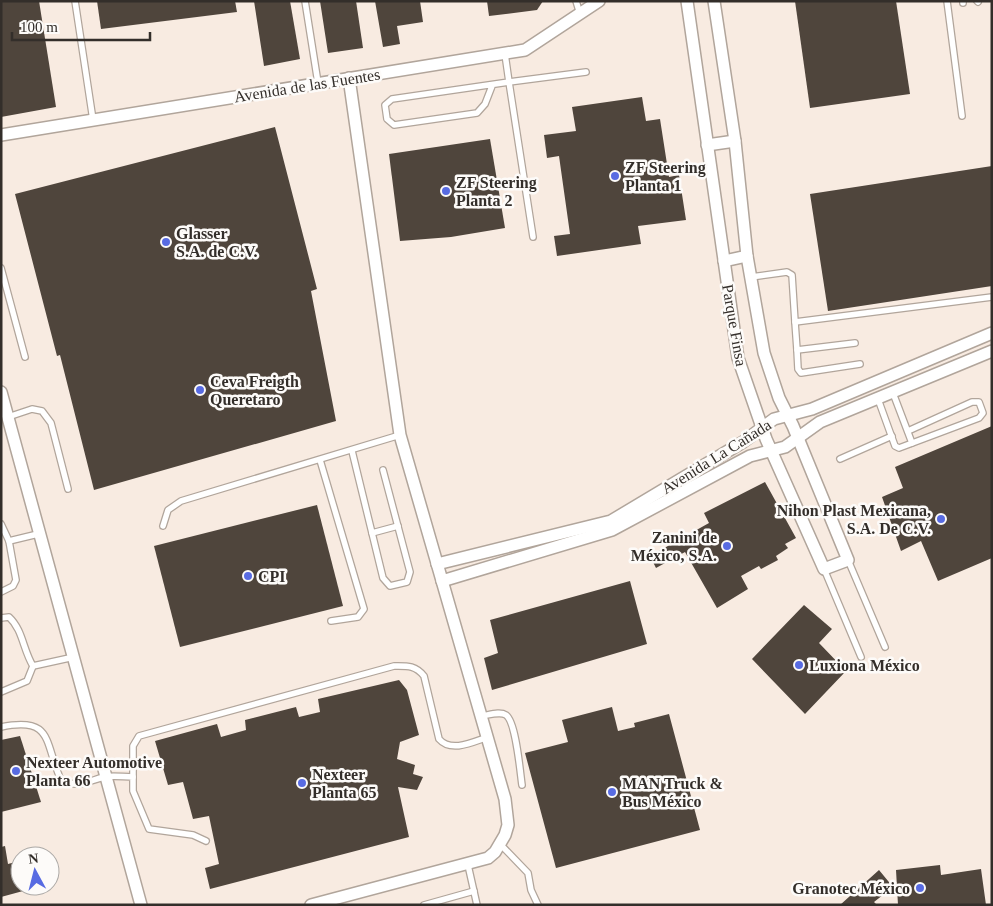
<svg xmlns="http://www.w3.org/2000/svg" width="993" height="906" viewBox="0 0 993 906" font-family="Georgia,serif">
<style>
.building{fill:#4f453c}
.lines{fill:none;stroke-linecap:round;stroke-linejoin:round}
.service-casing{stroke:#b1a59b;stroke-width:8}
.minor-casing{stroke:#b1a59b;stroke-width:14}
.service{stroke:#fff;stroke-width:5.5}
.minor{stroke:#fff;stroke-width:11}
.poi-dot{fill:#586be2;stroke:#fdfbf9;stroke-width:2}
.labels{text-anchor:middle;stroke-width:5;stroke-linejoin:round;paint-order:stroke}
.street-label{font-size:16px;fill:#332e2a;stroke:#fdfbf9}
.poi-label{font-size:16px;font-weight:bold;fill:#332e2a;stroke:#fdfbf9;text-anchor:start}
</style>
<rect width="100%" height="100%" fill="#f8ebe1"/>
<g class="building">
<path d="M1,1h38l17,106 -55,10z"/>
<path d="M97,1h138l2,11 -136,17z"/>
<path d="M254,1h36l10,58 -36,7z"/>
<path d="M320,1h36l7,47 -35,5z"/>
<path d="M375,1h45l3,21 -26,4 3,18 -17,3z"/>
<path d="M487,1h56l-6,9 -48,6z"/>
<path d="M795,1h101l14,93 -100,14z"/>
<path d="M642,97l4,24 14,-2 9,58 10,-2 7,45 -48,6 3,18 -84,12 -3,-20 16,-2 -11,-78 -12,2 -3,-23 32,-4 -4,-24z"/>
<path d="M275,127l42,162 -6,2 25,130 -242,69 -34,-135 -3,1 -42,-162z"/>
<path d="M490,139l15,89 -54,9 -51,4 -11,-87z"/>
<path d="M992,166v120l-164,25 -18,-117z"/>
<path d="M992,426v132l-54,23 -17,-40 -20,10 -19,-54 21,-9 -8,-21z"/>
<path d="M765,482l31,56 -11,6 3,4 -12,8 2,4 -17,9 -2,-3 -18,10 7,13 -31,19 -32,-56 -29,16 -6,-12 59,-33 -5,-10z"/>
<path d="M317,505l26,101 -163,41 -26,-101z"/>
<path d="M630,581l17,63 -155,46 -8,-32 14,-5 -8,-33z"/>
<path d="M804,605l28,24 -13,14 27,28 -41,43 -53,-55z"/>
<path d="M399,680l8,10 12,45 -19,7 -3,17 18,6 -2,9 10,3 -6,13 -19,-3 11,50 -199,52 -5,-21 14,-4 -10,-48 -16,3 -10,-37 -15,3 -13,-44 62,-17 4,13 25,-7 -1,-10 51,-13 3,10 21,-5 -2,-13z"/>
<path d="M612,707l6,24 17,-4 -1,-4 35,-9 31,116 -144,38 -31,-115 43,-11 -6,-22z"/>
<path d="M20,736l21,66 -40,10v-72z"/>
<path d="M5,846l3,18 11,-3 1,25h14v2l-33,9v-50z"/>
<path d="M940,865l1,10 40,-6 5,36h-88l-2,-35z"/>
<path d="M879,870l14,17 -19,15 3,3h-37z"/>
</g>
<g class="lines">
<g class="service-casing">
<g id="service">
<path d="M75,1l18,119"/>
<path d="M305,1l13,82"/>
<path d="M576,1l4,13"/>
<path d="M947,1l15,115"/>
<path d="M963,1v2"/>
<path d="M977,1l1,1"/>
<path d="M492,86l-7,18 -8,9 -83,12 -7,-6 -2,-14 7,-6 117,-17 -4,-28"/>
<path d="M533,237l-24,-155 77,-10"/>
<path d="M1,268l24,89"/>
<path d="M751,277l36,-5 5,3 3,47 197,-25"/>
<path d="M795,322l2,28 58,-7"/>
<path d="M797,350l1,19 3,4 59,-9"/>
<path d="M893,393l19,50"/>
<path d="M878,399l17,47 4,2 80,-30 4,-5 -4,-11h-7l-64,29"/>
<path d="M8,417l24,-8 10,2 9,12 17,66"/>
<path d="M352,451l31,127 7,8 17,-4 3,-10 -27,-102"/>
<path d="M840,459l52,-23"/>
<path d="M320,460l44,149 -6,8 -27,4"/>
<path d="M1,524l8,17 29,-7"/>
<path d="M163,526l5,-16 13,-9 219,-66"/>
<path d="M372,533l26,-7"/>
<path d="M848,560l37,87"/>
<path d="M824,569l37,88"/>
<path d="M1,592l12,-6 3,-6 -7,-39"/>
<path d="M1,618l8,-1c14,13 14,33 24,49l41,-9"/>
<path d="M1,692l26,-11 6,-15"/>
<path d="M482,716c7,-1 18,-5 24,-1 10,7 14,56 16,70"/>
<path d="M1,727c53,-11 43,16 60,53 16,9 27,1 43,-3 9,-2 19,0 29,0v14l16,38 44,6 13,6"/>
<path d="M133,777v-31l6,-10 255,-70c13,0 21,-1 30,10l15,63c12,14 34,3 49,-2"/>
<path d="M500,844l28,29 3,17 7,15"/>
<path d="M468,865l9,40"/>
<path d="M424,905l50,-14"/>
</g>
</g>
<g class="minor-casing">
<g id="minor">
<path d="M687,1l51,357 28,81 58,130 24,-9 -55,-134 -14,-28 -15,-45 -17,-97 -12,-115 -21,-140"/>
<path d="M1,135l524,-85 74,-49"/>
<path d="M707,145l28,-4"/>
<path d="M724,261l23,-5"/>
<path d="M1,392l140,513"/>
<path d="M437,564l174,-43 132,-79 31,-23 38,-10 180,-76"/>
<path d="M442,581l170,-51 138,-74 35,-9 35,-25 172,-71"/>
<path d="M311,905l177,-47 7,-6 10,-17 3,-10 -3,-26 -105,-364 -51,-357"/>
</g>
</g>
<use href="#service" class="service"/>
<use href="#minor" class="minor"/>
</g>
<g class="poi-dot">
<circle cx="615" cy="176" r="5"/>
<circle cx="446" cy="191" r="5"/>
<circle cx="166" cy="242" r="5"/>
<circle cx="200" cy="390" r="5"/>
<circle cx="941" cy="519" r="5"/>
<circle cx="727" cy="546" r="5"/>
<circle cx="248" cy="576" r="5"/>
<circle cx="799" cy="665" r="5"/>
<circle cx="16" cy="771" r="5"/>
<circle cx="302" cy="783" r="5"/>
<circle cx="612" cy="792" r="5"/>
<circle cx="920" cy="888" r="5"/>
</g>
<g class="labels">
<g class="street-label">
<text transform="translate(307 85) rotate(-9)" y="6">Avenida de las Fuentes</text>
<text transform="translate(735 325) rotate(80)" y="6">Parque Finsa</text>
<text transform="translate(716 456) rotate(-32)" y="6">Avenida La Cañada</text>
</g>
<g class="poi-label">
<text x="625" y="173">ZF Steering<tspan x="625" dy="18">Planta 1</tspan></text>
<text x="456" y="188">ZF Steering<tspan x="456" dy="18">Planta 2</tspan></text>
<text x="176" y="239">Glasser<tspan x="176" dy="18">S.A. de C.V.</tspan></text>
<text x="210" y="387">Ceva Freigth<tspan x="210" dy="18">Queretaro</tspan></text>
<text x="931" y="516" text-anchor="end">Nihon Plast Mexicana,<tspan x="931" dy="18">S.A. De C.V.</tspan></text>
<text x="717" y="543" text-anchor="end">Zanini de<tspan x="717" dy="18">México, S.A.</tspan></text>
<text x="258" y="582">CPI</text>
<text x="809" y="671">Luxiona México</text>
<text x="26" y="768">Nexteer Automotive<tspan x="26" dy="18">Planta 66</tspan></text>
<text x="312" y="780">Nexteer<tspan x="312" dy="18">Planta 65</tspan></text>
<text x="622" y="789">MAN Truck &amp;<tspan x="622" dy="18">Bus México</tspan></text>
<text x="910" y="894" text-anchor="end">Granotec México</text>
</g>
</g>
<rect width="993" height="906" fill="none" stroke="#332e2a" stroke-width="5"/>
<g transform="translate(35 871) rotate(353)"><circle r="24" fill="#fdfbf9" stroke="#aca9a6"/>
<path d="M0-4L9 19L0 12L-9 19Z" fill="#586be2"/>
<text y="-8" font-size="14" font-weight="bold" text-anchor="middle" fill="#332e2a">N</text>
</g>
<path d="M12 32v8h138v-8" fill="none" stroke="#332e2a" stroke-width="2.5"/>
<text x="20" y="32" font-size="15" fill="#332e2a" stroke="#fdfbf9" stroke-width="4" paint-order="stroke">100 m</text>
</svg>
